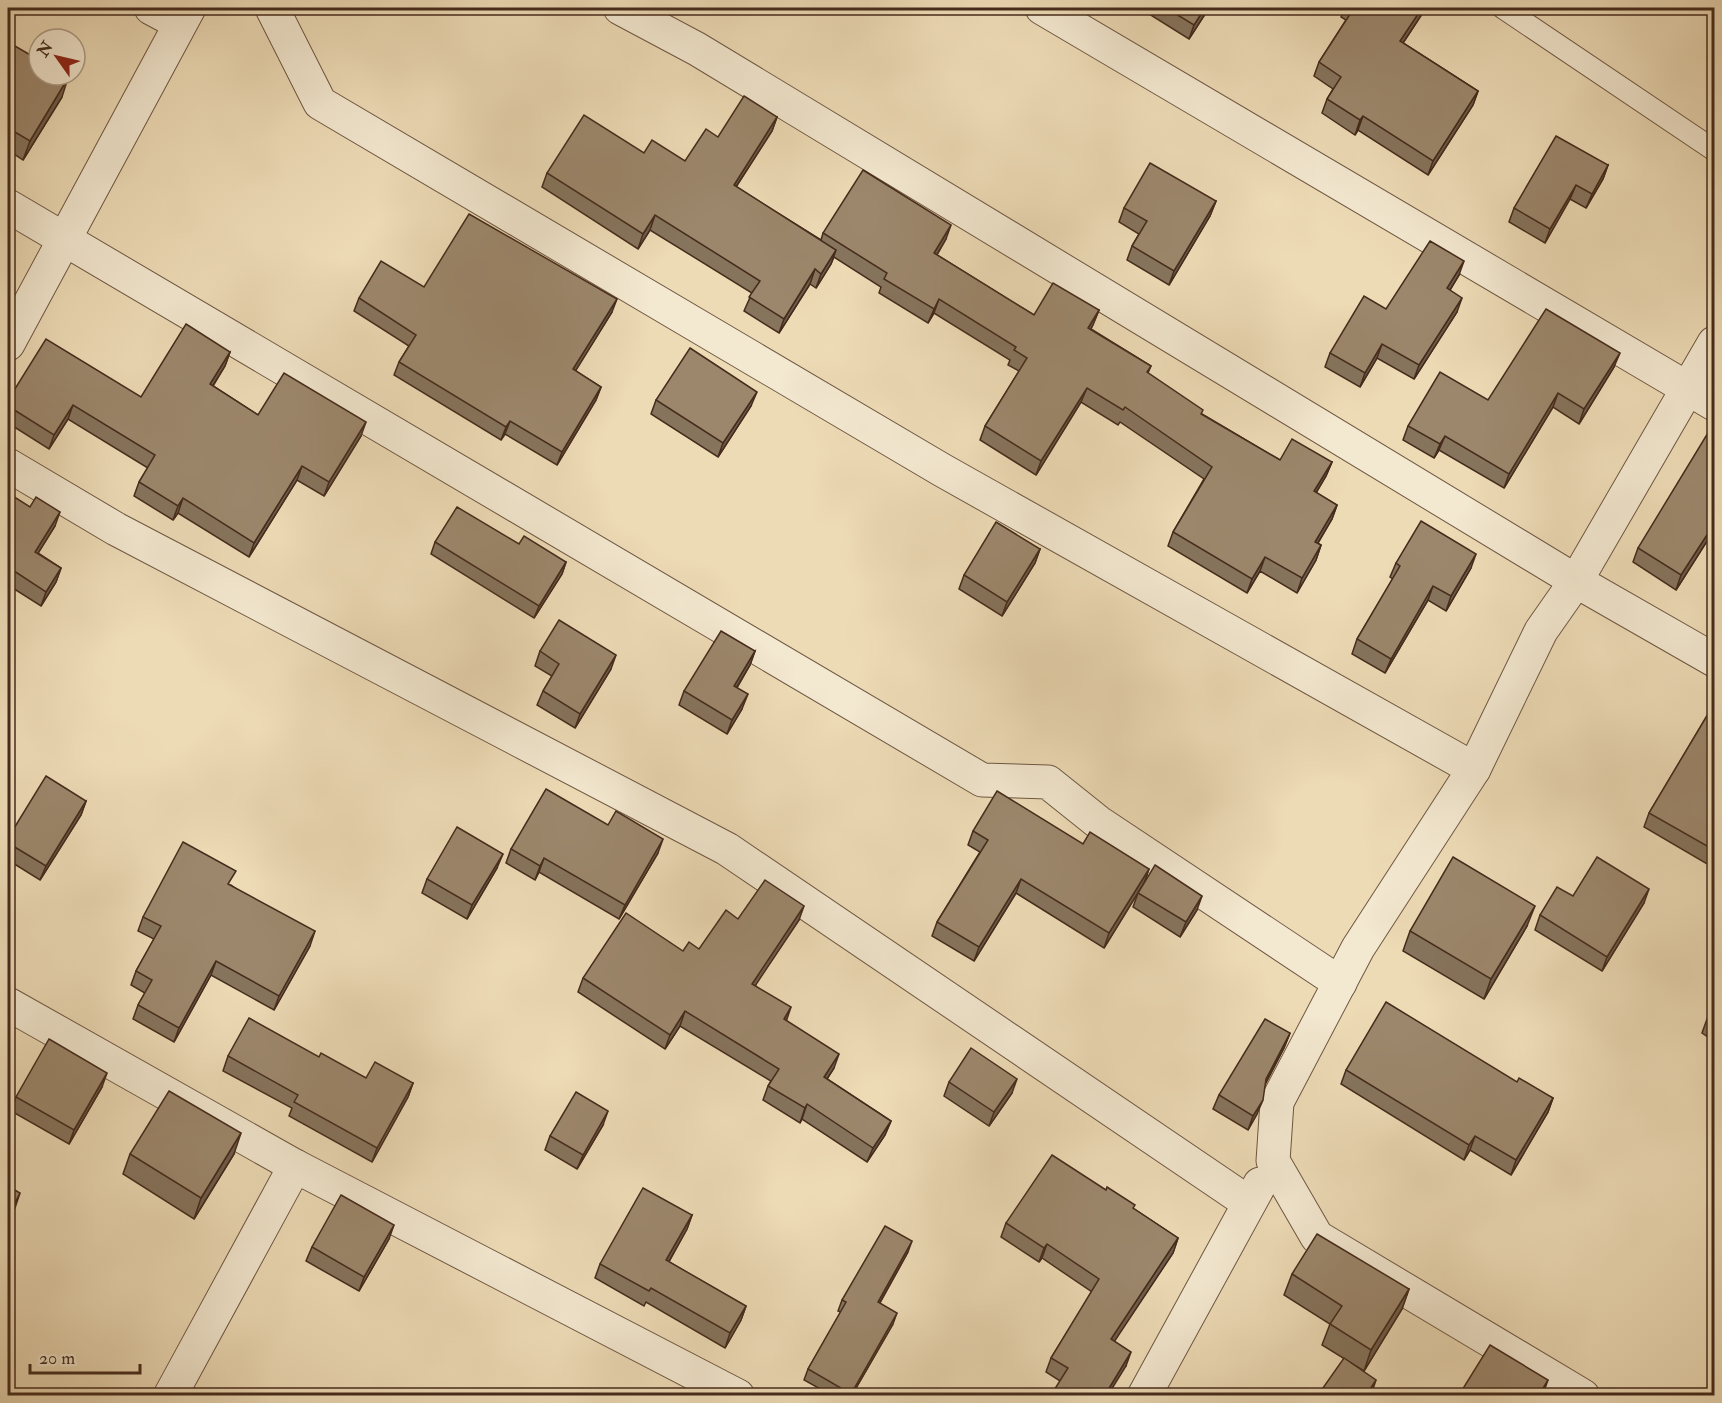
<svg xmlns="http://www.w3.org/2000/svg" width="1722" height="1403" viewBox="0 0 1722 1403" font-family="'IM FELL Double Pica',serif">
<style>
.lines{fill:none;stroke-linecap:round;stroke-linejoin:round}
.lane-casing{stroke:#6f5742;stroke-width:23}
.street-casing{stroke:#6f5742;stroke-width:35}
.lane{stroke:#f3e8d0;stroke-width:21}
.street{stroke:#f3e8d0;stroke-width:33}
.wall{fill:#86745d;stroke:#452b1c;stroke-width:1.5}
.shaded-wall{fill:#6d5e4c;stroke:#452b1c;stroke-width:1.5}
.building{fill:#9c876c;stroke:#452b1c;stroke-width:1.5}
</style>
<rect width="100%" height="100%" fill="#eddbb6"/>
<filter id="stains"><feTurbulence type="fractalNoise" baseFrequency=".00333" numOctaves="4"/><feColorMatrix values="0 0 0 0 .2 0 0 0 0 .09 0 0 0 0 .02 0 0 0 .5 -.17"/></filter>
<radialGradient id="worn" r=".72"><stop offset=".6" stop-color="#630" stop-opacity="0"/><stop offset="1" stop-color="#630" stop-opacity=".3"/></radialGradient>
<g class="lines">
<g class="lane-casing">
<path id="lane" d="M1503,8l211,142"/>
</g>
<g class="street-casing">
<g id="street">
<path d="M151,8l28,15"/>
<path d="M272,8l48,95 622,367 532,299 -116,179 -81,154 -4,59 44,76 266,159"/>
<path d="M620,8l77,41 879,532 138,79"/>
<path d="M1042,8l672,396"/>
<path d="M8,206l974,574 66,2 50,40 242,161"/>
<path d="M8,344l181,-336"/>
<path d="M8,465l108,64 611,320 522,354"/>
<path d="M1474,769l67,-138 35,-50 138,-238"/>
<path d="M8,1004l287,162 443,230"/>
<path d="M170,1396l125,-230"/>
<path d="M1144,1396l116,-212"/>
</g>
</g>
<use href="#lane" class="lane"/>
<use href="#street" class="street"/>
</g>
<g class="wall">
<path d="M1152,8h57l-20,31 -40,-25z"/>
<path d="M1345,8h81l-23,35 75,48 -5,14 -45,70 -70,-45 -3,5 -33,-22 5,-14 6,-10 -19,-13 5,-14 27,-42 -5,-3z"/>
<path d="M8,42l54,55 -39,63 -15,-10z"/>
<path d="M777,117l-5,14 -36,56 85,53 2,-7 123,6 -9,16 97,60 65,-5 -8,19 60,37 -3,7 54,41 78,46 52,2 -6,14 -10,17 21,12 -5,14 -14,24 3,2 -5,15 -19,33 -37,-22 -13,22 -79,-47 5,-14 31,-53 -84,-57 -2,3 -37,-23 -45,73 -56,-35 5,-14 34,-55 -11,-6 2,-5 -76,-47 -6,10 -49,-30 2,-6 -47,-30 -3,7 -15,24 -6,-4 -31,49 -35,-22 8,-18 -102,-63 -12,19 -96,-62 5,-14 138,-12 33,-24z"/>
<path d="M1608,165l-5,14 -17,29 -16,-9 -25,44 -36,-21 5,-14z"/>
<path d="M1216,201l-6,15 -41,69 -42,-25 5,-14 7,-12 -20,-12 5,-14z"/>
<path d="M1459,275l-9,15 7,22 -43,67 -37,-21 -17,29 -35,-20 5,-14 56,-44z"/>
<path d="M424,287l188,25 -37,59 26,16 -5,13 -39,65 -52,-31 -4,6 -107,-65 5,-13 10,-16 -55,-35 5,-13z"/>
<path d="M230,352l-5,14 -12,20 45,29 103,21 -37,60 -27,-16 -48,77 -71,-44 -5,7 -39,-24 5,-14 9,-14 -80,-49 -19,30 -41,-26v-23l133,-3z"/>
<path d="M1614,367l-35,57 -26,-17 -49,81 -65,-38 -5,8 -31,-18 5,-14 80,-26z"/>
<path d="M656,400l95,6 -33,51 -67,-43z"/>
<path d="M8,493l47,33 -17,27 23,15 -5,14 -15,24 -33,-21z"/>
<path d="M1714,530l-38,60 -43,-28 5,-14z"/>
<path d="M435,542l84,2 47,18 -4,12 -28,44 -103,-64z"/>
<path d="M1040,549l-5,14 -33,53 -43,-27 5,-14z"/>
<path d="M1396,563l75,5 -25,43 -18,-11 -43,73 -33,-19 5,-15 36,-60 -3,-2z"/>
<path d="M540,651l71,18 -36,59 -38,-23 6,-14 9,-15 -17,-10z"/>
<path d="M755,651l-5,14 -13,23 5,21 -15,25 -48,-29 5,-14z"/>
<path d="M1714,704v164l-70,-41 5,-14z"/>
<path d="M86,801l-5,14 -41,65 -32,-20v-22z"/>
<path d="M608,825l50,28 -39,66 -80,-47 -4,8 -29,-17 5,-14z"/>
<path d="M973,831l110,13 66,25 -5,14 -40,65 -88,-55 -42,68 -42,-25 5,-14 43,-70 -12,-7z"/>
<path d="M497,868l-30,51 -45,-26 5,-14z"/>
<path d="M231,885l79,61 -36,64 -63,-35 -37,67 -41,-23 5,-14 7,-12 -14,-8 5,-14 18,-32 -16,-8 5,-14z"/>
<path d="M1138,893l59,17 -17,27 -47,-30z"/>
<path d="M1573,896l71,7 -42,68 -67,-41 5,-15z"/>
<path d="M738,919l61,1 -44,65 31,36 48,47 -7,11 64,42 -6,14 -18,27 -65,-43 -2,4 -37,-23 5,-14 3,-5 -91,-55 -15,23 -87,-57 5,-14 100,-27 16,-2z"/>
<path d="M1527,926l-43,73 -81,-48 7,-20z"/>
<path d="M1714,1007v34l-12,-8 5,-14z"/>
<path d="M1290,1033l-6,15 -19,37 -8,29 -9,16 -35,-21 6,-14z"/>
<path d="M228,1056l91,1 47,21 47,5 -5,14 -36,65 -83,-46 3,-8 -69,-37z"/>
<path d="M1346,1070l171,12 36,16 -5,14 -37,63 -41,-25 -6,10 -123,-76z"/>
<path d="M949,1082l63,11 -23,33 -45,-30z"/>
<path d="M102,1087l-33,57 -58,-33 5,-14z"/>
<path d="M603,1125l-26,44 -32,-19 5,-14z"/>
<path d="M130,1154h104l-40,65 -71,-45z"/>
<path d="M1134,1209l44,29 -5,15 -59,88 12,25 -66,15 -14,-9 5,-14 41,-66 -50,-34 -3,4 -38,-25 5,-14z"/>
<path d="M692,1215l-5,14 -18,33 77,44 -5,14 -16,28 -79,-46 -2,4 -49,-28 5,-14z"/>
<path d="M389,1239l-30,52 -53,-30 6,-14z"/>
<path d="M908,1252l-28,51 13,21 -41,71h-21l-27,-15 4,-11 33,-57 -3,-1 4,-11z"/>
<path d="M1292,1274l117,15 -7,20 -38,62 -42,-26 8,-21 -46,-29z"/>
</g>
<g class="shaded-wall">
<path d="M1205,8h4l-20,31 5,-14z"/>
<path d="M1422,8h4l-31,47 5,-14z"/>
<path d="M68,78l-6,19 -39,63 7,-19z"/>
<path d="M1478,91l-5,14 -45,70 5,-14z"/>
<path d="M1363,116l-5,14 -3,5 5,-15z"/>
<path d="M777,117l-5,14 -44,68 6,-14z"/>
<path d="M1608,165l-5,14 -17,29 6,-14z"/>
<path d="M1576,185l-6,14 -25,44 5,-14z"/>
<path d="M1216,201l-6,15 -41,69 5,-14z"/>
<path d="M655,215l-5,15 -12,19 5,-15z"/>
<path d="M951,225l-5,14 -17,29 5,-15z"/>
<path d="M836,250l-5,14 -15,24 5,-14z"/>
<path d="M1464,261l-5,14 -17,28 5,-15z"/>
<path d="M815,269l-5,15 -31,49 5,-14z"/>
<path d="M1462,298l-5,14 -43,67 5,-14z"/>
<path d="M617,299l-5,13 -44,71 5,-14z"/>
<path d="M939,299l-5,14 -6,10 6,-14z"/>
<path d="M1099,310l-6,15 -10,17 5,-14z"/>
<path d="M1382,344l-5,14 -17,29 5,-14z"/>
<path d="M230,352l-5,14 -20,32 5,-14z"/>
<path d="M1620,353l-6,14 -35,57 5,-15z"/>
<path d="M601,387l-5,13 -39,65 5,-13z"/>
<path d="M1087,388l-6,14 -45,73 5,-14z"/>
<path d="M757,392l-6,14 -33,51 5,-14z"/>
<path d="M1558,393l-5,14 -49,81 5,-14z"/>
<path d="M73,405l-5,14 -19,30 5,-14z"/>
<path d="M510,421l-5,13 -4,6 5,-13z"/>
<path d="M366,422l-5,14 -37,60 5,-14z"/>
<path d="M1445,436l-6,14 -5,8 6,-14z"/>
<path d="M1332,462l-6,14 -18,30 6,-15z"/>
<path d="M302,466l-5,14 -48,77 5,-14z"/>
<path d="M183,498l-5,15 -5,7 5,-14z"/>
<path d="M1337,505l-5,14 -22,37 5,-14z"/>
<path d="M60,512l-5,14 -25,40 5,-14z"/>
<path d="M1714,524v6l-38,60 5,-15z"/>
<path d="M1321,545l-5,15 -19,33 5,-15z"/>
<path d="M1040,549l-5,14 -33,53 5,-14z"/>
<path d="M1476,554l-5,14 -25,43 5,-15z"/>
<path d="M1265,557l-5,14 -13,22 5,-14z"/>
<path d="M566,562l-4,12 -28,44 5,-12z"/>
<path d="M61,568l-5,14 -15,24 5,-14z"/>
<path d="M1433,586l-5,14 -43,73 6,-14z"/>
<path d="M755,651l-5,14 -21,35 5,-14z"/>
<path d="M616,655l-5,14 -36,59 5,-14z"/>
<path d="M748,694l-6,15 -15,25 5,-14z"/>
<path d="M86,801l-5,14 -41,65 6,-14z"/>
<path d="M663,839l-5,14 -39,66 6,-14z"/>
<path d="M503,854l-6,14 -30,51 5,-14z"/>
<path d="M544,858l-5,14 -4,8 5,-14z"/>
<path d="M1149,869l-5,14 -40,65 5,-15z"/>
<path d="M1021,879l-5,14 -42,68 5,-14z"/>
<path d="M1649,889l-5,14 -42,68 5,-14z"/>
<path d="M1202,896l-5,14 -17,27 6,-15z"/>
<path d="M804,906l-5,14 -52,78 5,-14z"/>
<path d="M1535,906l-8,20 -43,73 7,-20z"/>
<path d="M315,931l-5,15 -36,64 5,-14z"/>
<path d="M216,961l-5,14 -37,67 5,-14z"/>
<path d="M791,1007l-5,15 -2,-3z"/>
<path d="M685,1011l-5,15 -15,23 5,-14z"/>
<path d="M1290,1033l-6,15 -24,45 6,-14z"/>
<path d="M839,1054l-5,14 -15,23 5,-14z"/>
<path d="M107,1073l-5,14 -33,57 5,-14z"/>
<path d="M1017,1079l-5,14 -23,33 5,-14z"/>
<path d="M413,1083l-5,14 -36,65 5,-14z"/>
<path d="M1553,1098l-5,14 -37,63 5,-15z"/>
<path d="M1263,1100l-6,14 -9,16 5,-14z"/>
<path d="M807,1104l-5,15 -2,4 5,-15z"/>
<path d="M608,1111l-5,14 -26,44 6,-14z"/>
<path d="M891,1121l-6,14 -18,27 6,-14z"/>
<path d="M241,1133l-7,21 -40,65 7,-21z"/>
<path d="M1475,1136l-5,14 -6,10 5,-15z"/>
<path d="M20,1193l-5,15 -7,13v-5z"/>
<path d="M692,1215l-5,14 -26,46 5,-15z"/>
<path d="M394,1225l-5,14 -30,52 5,-14z"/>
<path d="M1178,1238l-5,15 -67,101 5,-15z"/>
<path d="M912,1241l-4,11 -34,61 4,-11z"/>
<path d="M1047,1244l-5,14 -3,4 5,-14z"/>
<path d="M1409,1289l-7,20 -38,62 7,-21z"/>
<path d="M746,1306l-5,14 -16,28 5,-15z"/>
<path d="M897,1313l-4,11 -41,71h-2z"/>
<path d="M1131,1352l-5,14 -18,29h-3z"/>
<path d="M1376,1380l-5,15h-5z"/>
<path d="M1548,1380l-5,14 -1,1h-3z"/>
</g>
<g class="building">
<path d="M1166,8h39l-11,17z"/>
<path d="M1354,8h68l-22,33 78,50 -45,70 -70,-45 -3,4 -33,-21 14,-22 -22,-15z"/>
<path d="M8,42l31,18v15h25l4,3 -38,63 -22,-13z"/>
<path d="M744,96l33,21 -43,68 102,65 -15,24 -6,-5 -31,50 -35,-22 11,-16 -105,-66 -12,19 -96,-61 37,-58 60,38 8,-13 33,21 21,-32 12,8z"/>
<path d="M1556,136l52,29 -16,29 -16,-9 -26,44 -36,-21z"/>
<path d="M1150,163l66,38 -42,70 -42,-25 15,-25 -23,-13z"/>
<path d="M863,170l88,55 -17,28 100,62 19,-32 46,27 -11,18 63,38 -4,6 56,38 -2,4 79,46 12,-21 40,23 -18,29 23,14 -22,37 6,3 -19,33 -37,-21 -13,22 -79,-47 39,-65 -87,-60 -2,3 -36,-22 -46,73 -56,-35 42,-68 -13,-8 2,-3 -77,-48 -5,10 -50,-30 3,-6 -64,-40z"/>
<path d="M469,214l148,85 -44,70 28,18 -39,65 -52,-31 -4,6 -107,-65 17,-27 -57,-37 22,-37 43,26z"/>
<path d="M8,226l5,3 -5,8z"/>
<path d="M1430,241l34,20 -17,27 15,10 -43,67 -37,-21 -17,29 -35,-20 34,-57 22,13z"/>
<path d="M8,269l4,3 -4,7z"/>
<path d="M1546,309l74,44 -36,56 -26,-16 -49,81 -64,-38 -5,8 -32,-18 32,-54 48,28z"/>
<path d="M186,324l44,28 -20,32 48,31 26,-42 82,49 -37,60 -27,-16 -48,77 -71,-45 -5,8 -39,-24 16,-27 -82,-50 -19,30 -46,-29v-6l38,-61 95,58z"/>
<path d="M690,348l67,44 -34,51 -67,-43z"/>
<path d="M1714,423v101l-33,51 -43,-27z"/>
<path d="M8,493l22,14 6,-10 24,15 -25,40 26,16 -15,24 -38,-25z"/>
<path d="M457,507l62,37 5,-8 42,26 -27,44 -104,-64z"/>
<path d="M1421,521l55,33 -25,42 -18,-10 -42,73 -34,-20 43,-73 -4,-3z"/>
<path d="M996,522l44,27 -33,53 -43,-27z"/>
<path d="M559,620l57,35 -36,59 -37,-23 16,-27 -19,-13z"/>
<path d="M721,631l34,20 -21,35 14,8 -16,26 -48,-29z"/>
<path d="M1714,704v146l-65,-37z"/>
<path d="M46,776l40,25 -40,65 -38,-23v-5z"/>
<path d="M546,789l62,36 8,-14 47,28 -38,66 -81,-47 -4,8 -29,-17z"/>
<path d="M997,791l86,53 7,-12 59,37 -40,64 -88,-54 -42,68 -42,-25 51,-82 -15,-9z"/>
<path d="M457,827l46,27 -31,51 -45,-26z"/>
<path d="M183,842l53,29 -8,13 87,47 -36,65 -63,-35 -37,67 -41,-23 14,-25 -16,-9 25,-45 -18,-9z"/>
<path d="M1453,857l82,49 -44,73 -81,-48z"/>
<path d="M1597,857l52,32 -42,68 -67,-42 17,-28 16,9z"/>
<path d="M1155,865l47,31 -16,26 -48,-29z"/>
<path d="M765,880l39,26 -52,78 39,23 -7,12 55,35 -15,23 67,44 -18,27 -66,-44 -2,4 -37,-22 11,-17 -94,-58 -15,24 -87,-57 43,-65 57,38 6,-9 10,7 27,-39 12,9z"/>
<path d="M1386,1002l131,80 2,-4 34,20 -37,62 -41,-24 -6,9 -123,-75z"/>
<path d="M1714,1007v17l-7,-5z"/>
<path d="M249,1018l70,39 2,-4 45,25 9,-16 38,21 -36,65 -83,-46 4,-7 -70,-39z"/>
<path d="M1265,1019l25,14 -24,46 -3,21 -10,16 -34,-21z"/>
<path d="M49,1039l58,34 -33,57 -58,-33z"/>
<path d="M971,1048l46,31 -23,33 -45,-30z"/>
<path d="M169,1091l72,42 -40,65 -71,-44z"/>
<path d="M576,1092l32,19 -25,44 -33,-19z"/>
<path d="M1052,1155l54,35 1,-3 28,18 -2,3 45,30 -67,101 20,13 -26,43h-54l17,-27 -17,-10 48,-79 -52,-35 -3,4 -38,-25z"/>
<path d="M8,1186l12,7 -12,23z"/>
<path d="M643,1188l49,27 -26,45 80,46 -16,27 -79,-45 -2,3 -49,-27z"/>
<path d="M341,1195l53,30 -30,52 -52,-30z"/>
<path d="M885,1226l27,15 -34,61 19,11 -46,81 -43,-25 38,-67 -4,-2z"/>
<path d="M1317,1234l92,55 -38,61 -41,-26 12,-18 -50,-32z"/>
<path d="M1490,1345l58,35 -9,15h-80z"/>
<path d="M1344,1358l32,22 -10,15h-48z"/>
</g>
<rect width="1722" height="1403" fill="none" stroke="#eddbb6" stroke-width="30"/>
<rect x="9" y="9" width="1704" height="1385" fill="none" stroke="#452b1c" stroke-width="3"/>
<rect x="15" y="15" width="1692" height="1373" fill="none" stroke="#452b1c" stroke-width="1.5"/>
<g transform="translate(57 57) rotate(304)"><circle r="28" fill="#f3e8d0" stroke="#ad9c88" stroke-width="1.5"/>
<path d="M0-4.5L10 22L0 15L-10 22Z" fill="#8f2418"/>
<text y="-9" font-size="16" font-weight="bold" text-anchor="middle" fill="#452b1c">N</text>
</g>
<path d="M30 1364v9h110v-9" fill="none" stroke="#452b1c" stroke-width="3"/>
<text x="39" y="1364" font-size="18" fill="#452b1c" stroke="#f3e8d0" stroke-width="4.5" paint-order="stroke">20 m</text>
<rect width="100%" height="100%" filter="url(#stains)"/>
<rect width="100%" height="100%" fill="url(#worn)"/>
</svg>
